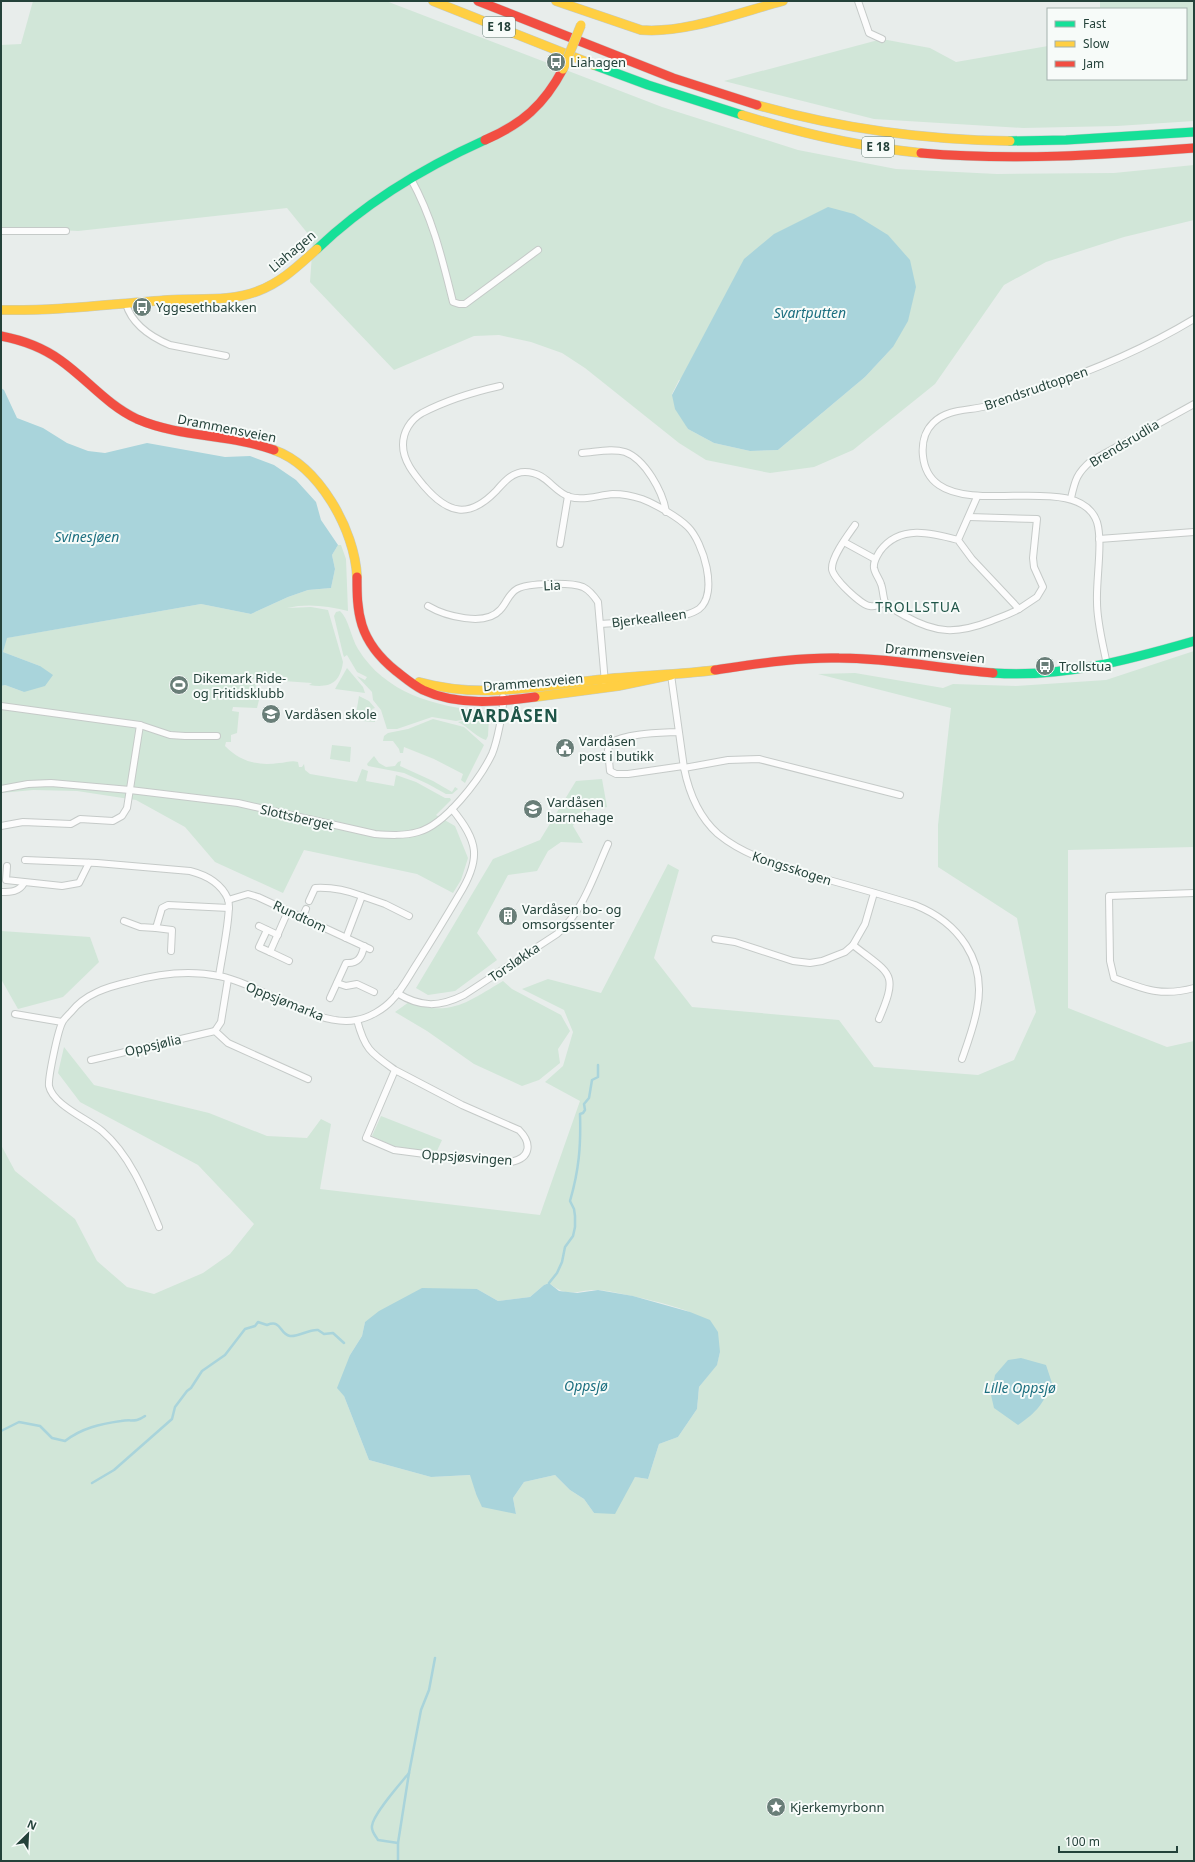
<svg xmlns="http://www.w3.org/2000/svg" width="1195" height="1862" viewBox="0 0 1195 1862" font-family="'Noto Sans',sans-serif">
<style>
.green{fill:#d1e6d8;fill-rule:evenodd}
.water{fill:#a9d4db}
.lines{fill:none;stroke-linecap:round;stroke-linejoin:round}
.stream{stroke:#a9d4db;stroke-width:2.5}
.street-casing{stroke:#c5cac8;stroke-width:8}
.fast-casing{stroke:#c3cbc8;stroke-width:10}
.slow-casing{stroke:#c3cbc8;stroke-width:10}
.jam-casing{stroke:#c3cbc8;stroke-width:10}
.street{stroke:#fcfcfc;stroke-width:6}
.fast{stroke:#16e098;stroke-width:9}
.slow{stroke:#ffcf43;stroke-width:9}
.jam{stroke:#f24e42;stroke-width:9}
.slow-bridge-casing{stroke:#c3cbc8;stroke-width:10;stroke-linecap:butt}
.slow-bridge{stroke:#ffcf43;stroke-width:9}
.labels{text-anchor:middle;stroke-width:4;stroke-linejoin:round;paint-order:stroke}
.shield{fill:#f7fbf9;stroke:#637a73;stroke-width:1}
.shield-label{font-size:12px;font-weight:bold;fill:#24423a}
.poi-label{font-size:13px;fill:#24423a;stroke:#f7fbf9;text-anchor:start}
.street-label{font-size:13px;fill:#24423a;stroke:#f7fbf9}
.water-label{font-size:14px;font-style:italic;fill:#1c6f80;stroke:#f7fbf9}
.neighbourhood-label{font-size:14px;letter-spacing:1px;fill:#1f5548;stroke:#f7fbf9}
.district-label{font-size:17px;font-weight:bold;letter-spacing:1px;fill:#1f5548;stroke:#f7fbf9}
</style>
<rect width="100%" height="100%" fill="#e8edeb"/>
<g class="green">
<path d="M33,1h353l276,106 136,43 98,19 101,5 117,-1 80,-8v55l-70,17 -78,25 -42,23 -69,99 -82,66 -39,17 -44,6 -64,-13 -27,-17 -94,-75 -23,-15 -31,-11 -32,-7 -25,1 -80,34 -84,-88 3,-42 -26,-32 -209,23 -77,-4v-182l20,-1zM893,347l-28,30 -87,73 -28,1 -36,-8 -26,-14 -16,-35 7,-14z"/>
<path d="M1100,1h94v120l-77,5 -94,2 -149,-9 -150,-38 158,-42 48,9 26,14 92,-16v33h138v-70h-86z"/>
<path d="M338,545h3l5,14 2,52c-21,-5 -40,-8 -61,-3l24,-1 17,3 15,52c-3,22 -14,26 -34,23l3,-2 -73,-5v4l17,2 -2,15 5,1 -2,8 -24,-1 -1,4 7,1 -2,21 -6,2v7h-5l-1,4c16,16 33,20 54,17 7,0 12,-3 19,-1l1,5h3l2,-3 1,6 5,4 47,8 5,-13 6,2 -2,10 28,5 2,-11 20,7 29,16h5l1,2 -15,15 19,11 13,32 -7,22 -8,13 -36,-19 -113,-24 -21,43 -68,-31 -30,-35 -49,-27 -59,-9 -44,-1 -32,3v-107l4,-1 19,7 16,-26 -37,-14 3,-14 195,-34 50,10 37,-17 20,-7 23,-2 4,-19 -3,-14z"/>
<path d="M340,611c9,8 11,27 18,38 27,44 76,57 124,62l4,2 1,2 -31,6 -24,-4 -35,12h-10l-6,-19 -8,-10 -1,-8 -15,-16 8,4 2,-3 -10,-5 -10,-17 -3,2 -1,-3 -9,-38 2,-4z"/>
<path d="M1194,651v196l-126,3v158l99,39 27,-6v820h-1193v-716l14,26 60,48 22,42 30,26 27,7 49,-21 27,-19 24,-30 -56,-59 -118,-63 -22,-29 6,-26 30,38 115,28 58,23 40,2 14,-19 10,5 -11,65 220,26 40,-114 -35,-19 18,-16 10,-34 -9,-22 -42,-21 26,-10 53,14 67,-129 11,6 -25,88 38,49 147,13 35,47 104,8 36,-15 22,-48 -19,-94 -79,-51v-42l13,-117 -133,-34 37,-1 88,15 10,-4 63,2 90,-6zM549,1283c21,17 28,6 49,7 12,0 86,17 93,23 9,7 21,29 29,39l-3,12 -18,23 -2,22 -19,28 -19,7 -11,35 -13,-2 -41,36 -10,-14 -14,-9 -15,-15 -31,7 -11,16 3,16 -40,-20 -5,-19 -40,2 -62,-17 -25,-64 6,-41 12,-19 3,-14 112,-33 21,12 32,-4 14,-12z"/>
<path d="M347,668l16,19 2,6 -30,-4z"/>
<path d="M359,696l10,5 6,7 -3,1 3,6v7l-13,-1 -6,-7z"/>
<path d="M489,716l-1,20 -2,4c-7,-1 -19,-14 -28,-18z"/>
<path d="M433,719l31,8 20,18 -19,38 -4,-3 2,-6 -29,-15 -30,-12 -1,6h-3l-1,-4 -6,-8h-10l1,-5 4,-3 20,-4z"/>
<path d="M332,745l19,2 -1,15 -20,-3z"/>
<path d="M374,756l5,7 7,4 9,-1 3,-4 3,-1 -1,5 33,15 19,11 3,-5 3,2 -6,5h-6l-18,-10 -24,-11 -36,-7 -1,-2z"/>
<path d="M602,779l5,28 -29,6 -5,13 10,17 -22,-1 -13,9 -11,20 -29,4 -31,58 20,27 -42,31 -27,4 -12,-7 77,-129 47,-19 36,-59z"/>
<path d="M1,931l89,6 9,25 -36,35 -45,12 -17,-30z"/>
<path d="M503,981l9,8 49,26 9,16 -12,18 2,14 -21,17 -17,6 -48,-22 -47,-33 -32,-19 14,-10c41,16 60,-1 94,-21z"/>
<path d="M381,1116l61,24 -6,13 -43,-7 -21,-10z"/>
</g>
<g class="water">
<path d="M828,207l26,7 34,21 22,25 6,27 -8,34 -15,26 -28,30 -87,73 -28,1 -36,-8 -26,-14 -13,-20 -3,-14 72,-136 30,-25z"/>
<path d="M1,388l3,2 13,28 26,10 24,15 21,8 17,2 42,-10 78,14 25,-1 24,9 22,15 20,22 5,18 17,25 -6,10 3,14 -4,19 -23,2 -20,7 -37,17 -50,-10 -194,34 -4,14 37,14 13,9 -8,11 -21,6 -19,-7 -4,1z"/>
<path d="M549,1283l10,8 18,2 21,-3 35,6 57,16 20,8 8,12 2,20 -3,13 -18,22 -2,22 -19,28 -19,7 -11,35 -13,-2 -20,37 -21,-1 -10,-14 -14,-9 -15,-15 -31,7 -11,16 3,16 -34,-7 -6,-13 -6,-19 -39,2 -62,-17 -25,-64 -7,-8 13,-33 12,-19 3,-14 14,-11 43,-23 55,1 21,12 32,-4 14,-12z"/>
<path d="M1021,1358l25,7 6,18c-10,22 -14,28 -34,42l-24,-17 -3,-13 4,-20 13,-15z"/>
</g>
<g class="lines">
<g class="stream">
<path d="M549,1283l8,-10 5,-11 3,-15 8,-11 2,-9v-11l-1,-7 -4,-8c9,-31 11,-55 10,-87l3,-1 2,-3 -1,-6 5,-6 3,-18 6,-3v-12"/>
<path d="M1,1431l18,-9 21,4 12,12 13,3c17,-13 35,-17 56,-20 11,-2 14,2 24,-5"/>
<path d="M92,1483l22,-13 58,-51 3,-12 12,-16 4,-3 11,-17 23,-16 20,-26 10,-3 3,-4 9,3c15,-6 12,9 23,11 9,1 19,-7 28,-6l6,4 9,-1 11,10"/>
<path d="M398,1843l-20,-3c-3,-5 -7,-9 -6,-14 1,-12 28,-42 37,-53"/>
<path d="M398,1861v-18l11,-70 12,-63 8,-20 6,-32"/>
</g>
<g class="street-casing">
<g id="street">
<path d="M858,1l11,32 13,6"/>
<path d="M411,179c22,40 31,79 42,123l6,2h6l73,-54"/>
<path d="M1,231h65"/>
<path d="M126,304c6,20 25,33 44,41l56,11"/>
<path d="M500,386c-27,6 -53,14 -78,27 -12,7 -19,19 -19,32 0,16 11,29 21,41 24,28 45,33 72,5 8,-9 16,-19 29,-19 22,0 28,20 45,25 14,4 29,-2 43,-3 10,0 20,2 29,5 13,5 36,18 46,28 15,15 31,66 11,82 -19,13 -74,13 -98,15"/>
<path d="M582,453c14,-1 30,-5 43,-1 20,7 38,40 41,60"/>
<path d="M1071,498c4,-18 6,-25 20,-37l103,-57"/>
<path d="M969,517l68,2 -4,39 1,9 9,20 -6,10 -18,12"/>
<path d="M855,525c-7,10 -23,31 -23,43 -1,9 30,38 38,38 6,1 11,-2 15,-4"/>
<path d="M1099,539l95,-7"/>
<path d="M958,540c-26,-7 -58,-16 -78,11 -3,5 -7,10 -6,17 1,6 5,10 7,16 2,5 2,13 4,18 4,6 14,10 20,14 32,18 52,18 86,5 10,-4 19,-7 28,-12l-47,-50 -14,-19 19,-43"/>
<path d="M844,542l31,17"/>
<path d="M560,544l8,-48"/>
<path d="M428,606c17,10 57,21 72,4 7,-7 8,-16 17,-21 10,-6 54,-7 66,-2 6,3 11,9 15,15l7,81"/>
<path d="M1107,665c-4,-21 -10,-42 -10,-63 -1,-22 6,-60 0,-80 -17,-49 -118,-9 -158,-37 -19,-13 -22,-46 -6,-62 15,-15 36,-12 54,-17 17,-5 34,-11 51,-17 54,-18 108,-41 156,-70"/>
<path d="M671,675l13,93 44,-8 31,-1 141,36"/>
<path d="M1,706l139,19 30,10 15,1h32"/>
<path d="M678,732c-20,1 -51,1 -68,11l-2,7 2,21 6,3h12l55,-8"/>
<path d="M684,768c5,25 15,49 34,66 29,24 66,32 100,43 33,9 65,18 97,28 43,17 72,55 62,104 -3,17 -9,33 -15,50"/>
<path d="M1,789l27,-5 23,-1 79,7 108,13 137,31c14,1 29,2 43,-2 27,-7 62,-53 74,-78 5,-12 12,-45 11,-57"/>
<path d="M1,826l22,-4 48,2 9,-5 33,2 9,-5 5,-8 13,-83"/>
<path d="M25,860l72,3 93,8c16,4 31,12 38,28 4,11 -7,62 -9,77"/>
<path d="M7,866l-1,14 56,6 17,-3 10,-20"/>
<path d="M1,892c10,0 18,0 23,-9"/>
<path d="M1194,893l-85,3 1,65 4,17c30,11 47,19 80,10"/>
<path d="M228,900l20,-6 10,3 112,52"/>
<path d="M309,901l6,-13c17,-1 31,2 47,8"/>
<path d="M302,918l4,-9"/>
<path d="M124,921l16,6 16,1 6,-20 6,-3 61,3"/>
<path d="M259,926l19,9"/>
<path d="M156,928l16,2 -1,21"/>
<path d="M267,930l-8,17 11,5 18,-41"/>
<path d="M346,938l16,-42 23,8 24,12"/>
<path d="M715,939l20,3 58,19 17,2 12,-2 23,-9 8,-7 12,-21 9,-31"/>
<path d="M853,945c38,30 46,27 26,74"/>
<path d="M270,952l19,9"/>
<path d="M337,983l9,3 11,-2 17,8"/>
<path d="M397,993c24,15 43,14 67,2l93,-61c26,-22 37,-59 51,-90"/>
<path d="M330,998l16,-35c12,1 16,-6 18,-17"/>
<path d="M15,1014l47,8"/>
<path d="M357,1020c8,30 14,33 38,50l-29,68 28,12 54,7 63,5c20,-4 21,-19 8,-32l-57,-25 -67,-35"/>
<path d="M215,1031l6,-9 7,-43"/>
<path d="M91,1060l124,-29 13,12 80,36"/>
<path d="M159,1227c-14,-34 -29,-72 -57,-96 -14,-12 -49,-26 -53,-45 -1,-8 9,-57 14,-65 2,-3 5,-6 8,-9 14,-18 36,-25 58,-30 28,-8 61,-12 90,-6 41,8 98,52 137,44 13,-2 28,-11 36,-20 10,-10 18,-26 26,-38 14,-22 28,-45 41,-67 23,-37 19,-54 -7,-86"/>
</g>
</g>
<g class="fast-casing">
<g id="fast">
<path d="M594,65l54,20 94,30"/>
<path d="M1010,141l56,-1 128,-8"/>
<path d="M317,249c48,-46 108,-82 168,-109"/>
<path d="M993,673c69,5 135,-13 201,-32"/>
</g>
</g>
<g class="slow-casing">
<g id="slow">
<path d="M433,1l161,64"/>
<path d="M556,1l85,29c43,4 100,-18 142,-29"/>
<path d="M757,105c81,23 168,35 253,36"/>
<path d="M742,115c58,18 119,32 179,38"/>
<path d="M1,310c56,1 111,-6 167,-10 30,-2 62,2 90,-9 24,-9 41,-26 59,-42"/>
<path d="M274,450c45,16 81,80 83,127"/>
<path d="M419,682c65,18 122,3 187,-3 37,-4 73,-4 109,-9"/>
<path d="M535,697l83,-11 53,-11"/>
</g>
</g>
<g class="jam-casing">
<g id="jam">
<path d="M478,1l195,77 84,27"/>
<path d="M485,140c37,-16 59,-35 78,-71"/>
<path d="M921,153c91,8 182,2 273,-5"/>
<path d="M1,336c21,4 41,11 59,24 27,19 47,45 77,59 44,19 93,15 137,31"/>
<path d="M357,577c0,16 0,32 5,48 6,19 19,34 34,46 9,7 17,14 27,19 34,16 76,12 112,7"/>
<path d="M715,670c41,-6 83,-13 124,-12 52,0 103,11 154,15"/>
</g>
</g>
<use href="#street" class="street"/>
<use href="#fast" class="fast"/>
<use href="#slow" class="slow"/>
<use href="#jam" class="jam"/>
<g class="slow-bridge-casing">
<path id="slow-bridge" d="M563,69l18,-44"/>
</g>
<use href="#slow-bridge" class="slow-bridge"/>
</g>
<defs>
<g id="bus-disc" transform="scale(1)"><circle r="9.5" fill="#697e78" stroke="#f7fbf9"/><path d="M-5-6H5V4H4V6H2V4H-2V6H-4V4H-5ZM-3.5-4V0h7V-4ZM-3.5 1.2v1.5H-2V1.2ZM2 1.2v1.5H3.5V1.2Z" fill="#fff"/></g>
<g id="stadium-disc" transform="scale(1)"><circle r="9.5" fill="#697e78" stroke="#f7fbf9"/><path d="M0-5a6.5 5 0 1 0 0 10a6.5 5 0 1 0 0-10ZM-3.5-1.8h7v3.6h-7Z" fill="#fff"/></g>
<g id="school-disc" transform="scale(1)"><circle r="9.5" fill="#697e78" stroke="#f7fbf9"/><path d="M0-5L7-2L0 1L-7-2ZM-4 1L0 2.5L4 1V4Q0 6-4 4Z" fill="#fff"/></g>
<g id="civic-disc" transform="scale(1)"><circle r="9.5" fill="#697e78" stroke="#f7fbf9"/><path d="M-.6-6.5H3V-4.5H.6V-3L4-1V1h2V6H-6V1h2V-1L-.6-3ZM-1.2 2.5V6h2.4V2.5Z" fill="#fff"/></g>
<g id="building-disc" transform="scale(1)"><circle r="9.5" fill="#697e78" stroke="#f7fbf9"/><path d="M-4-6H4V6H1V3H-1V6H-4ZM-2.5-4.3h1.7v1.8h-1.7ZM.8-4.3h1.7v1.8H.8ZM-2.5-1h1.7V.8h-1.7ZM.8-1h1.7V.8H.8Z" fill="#fff"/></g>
<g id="sight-disc" transform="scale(1)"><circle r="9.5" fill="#697e78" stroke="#f7fbf9"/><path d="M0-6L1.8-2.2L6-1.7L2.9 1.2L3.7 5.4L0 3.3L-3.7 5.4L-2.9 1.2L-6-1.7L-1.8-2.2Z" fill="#fff"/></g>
</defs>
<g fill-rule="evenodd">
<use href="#bus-disc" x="556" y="62"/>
<use href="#bus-disc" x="142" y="307"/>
<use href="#bus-disc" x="1045" y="666"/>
<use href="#stadium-disc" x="179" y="685"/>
<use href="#school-disc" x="271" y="714"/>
<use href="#civic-disc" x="565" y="748"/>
<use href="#school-disc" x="533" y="809"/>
<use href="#building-disc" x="508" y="916"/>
<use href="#sight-disc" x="776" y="1807"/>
</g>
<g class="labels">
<g class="shield">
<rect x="483" y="17" width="32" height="20" rx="3"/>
<rect x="862" y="137" width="32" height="20" rx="3"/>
</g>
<g class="shield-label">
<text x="499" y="31">E 18</text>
<text x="878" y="151">E 18</text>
</g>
<g class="poi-label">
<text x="570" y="67">Liahagen</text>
<text x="156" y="312">Yggesethbakken</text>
<text x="1059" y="671">Trollstua</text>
<text x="193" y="683">Dikemark Ride-<tspan x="193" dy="15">og Fritidsklubb</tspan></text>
<text x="285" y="719">Vardåsen skole</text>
<text x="579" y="746">Vardåsen<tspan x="579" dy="15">post i butikk</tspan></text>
<text x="547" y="807">Vardåsen<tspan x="547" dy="15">barnehage</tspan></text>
<text x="522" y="914">Vardåsen bo- og<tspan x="522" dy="15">omsorgssenter</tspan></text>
<text x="790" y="1812">Kjerkemyrbonn</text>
</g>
<g class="street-label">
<text transform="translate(292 251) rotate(-40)" y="5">Liahagen</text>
<text transform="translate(1036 388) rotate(-19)" y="5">Brendsrudtoppen</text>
<text transform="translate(227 428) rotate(11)" y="5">Drammensveien</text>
<text transform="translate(1124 443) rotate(-31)" y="5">Brendsrudlia</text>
<text transform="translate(552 585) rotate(-3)" y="5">Lia</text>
<text transform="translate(649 618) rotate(-7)" y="5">Bjerkealleen</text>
<text transform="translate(935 653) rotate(6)" y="5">Drammensveien</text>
<text transform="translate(533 682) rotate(-5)" y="5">Drammensveien</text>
<text transform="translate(297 817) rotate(13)" y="5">Slottsberget</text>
<text transform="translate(792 868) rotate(18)" y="5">Kongsskogen</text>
<text transform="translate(300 916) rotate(25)" y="5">Rundtom</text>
<text transform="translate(514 962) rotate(-34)" y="5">Torsløkka</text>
<text transform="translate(285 1001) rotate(22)" y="5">Oppsjømarka</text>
<text transform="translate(153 1045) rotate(-13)" y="5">Oppsjølia</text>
<text transform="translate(467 1157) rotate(4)" y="5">Oppsjøsvingen</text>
</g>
<g class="water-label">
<text x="810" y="318">Svartputten</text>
<text x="87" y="542">Svinesjøen</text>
<text x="586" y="1391">Oppsjø</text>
<text x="1020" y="1393">Lille Oppsjø</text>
</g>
<g class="neighbourhood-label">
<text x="918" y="612">TROLLSTUA</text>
</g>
<g class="district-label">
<text x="510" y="722">VARDÅSEN</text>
</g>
</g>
<rect width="1195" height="1862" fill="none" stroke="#24423a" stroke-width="4"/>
<rect x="1047" y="8" width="140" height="72" fill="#f7fbf9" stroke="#a3b1ad"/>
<rect x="1055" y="21" width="20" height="6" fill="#16e098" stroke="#a3b1ad"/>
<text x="1083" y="28" font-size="12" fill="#24423a">Fast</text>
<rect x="1055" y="41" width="20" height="6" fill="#ffcf43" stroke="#a3b1ad"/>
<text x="1083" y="48" font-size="12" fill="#24423a">Slow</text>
<rect x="1055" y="61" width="20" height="6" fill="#f24e42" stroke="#a3b1ad"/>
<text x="1083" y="68" font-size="12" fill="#24423a">Jam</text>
<g transform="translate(28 1834) rotate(24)" stroke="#f7fbf9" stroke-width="3" paint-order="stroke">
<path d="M0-3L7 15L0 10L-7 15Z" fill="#24423a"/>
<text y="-6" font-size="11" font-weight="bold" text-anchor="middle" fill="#24423a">N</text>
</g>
<path d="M1059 1846v6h118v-6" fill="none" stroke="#24423a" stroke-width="2"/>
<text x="1065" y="1846" font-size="12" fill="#24423a" stroke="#f7fbf9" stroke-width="3" paint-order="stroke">100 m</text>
</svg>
